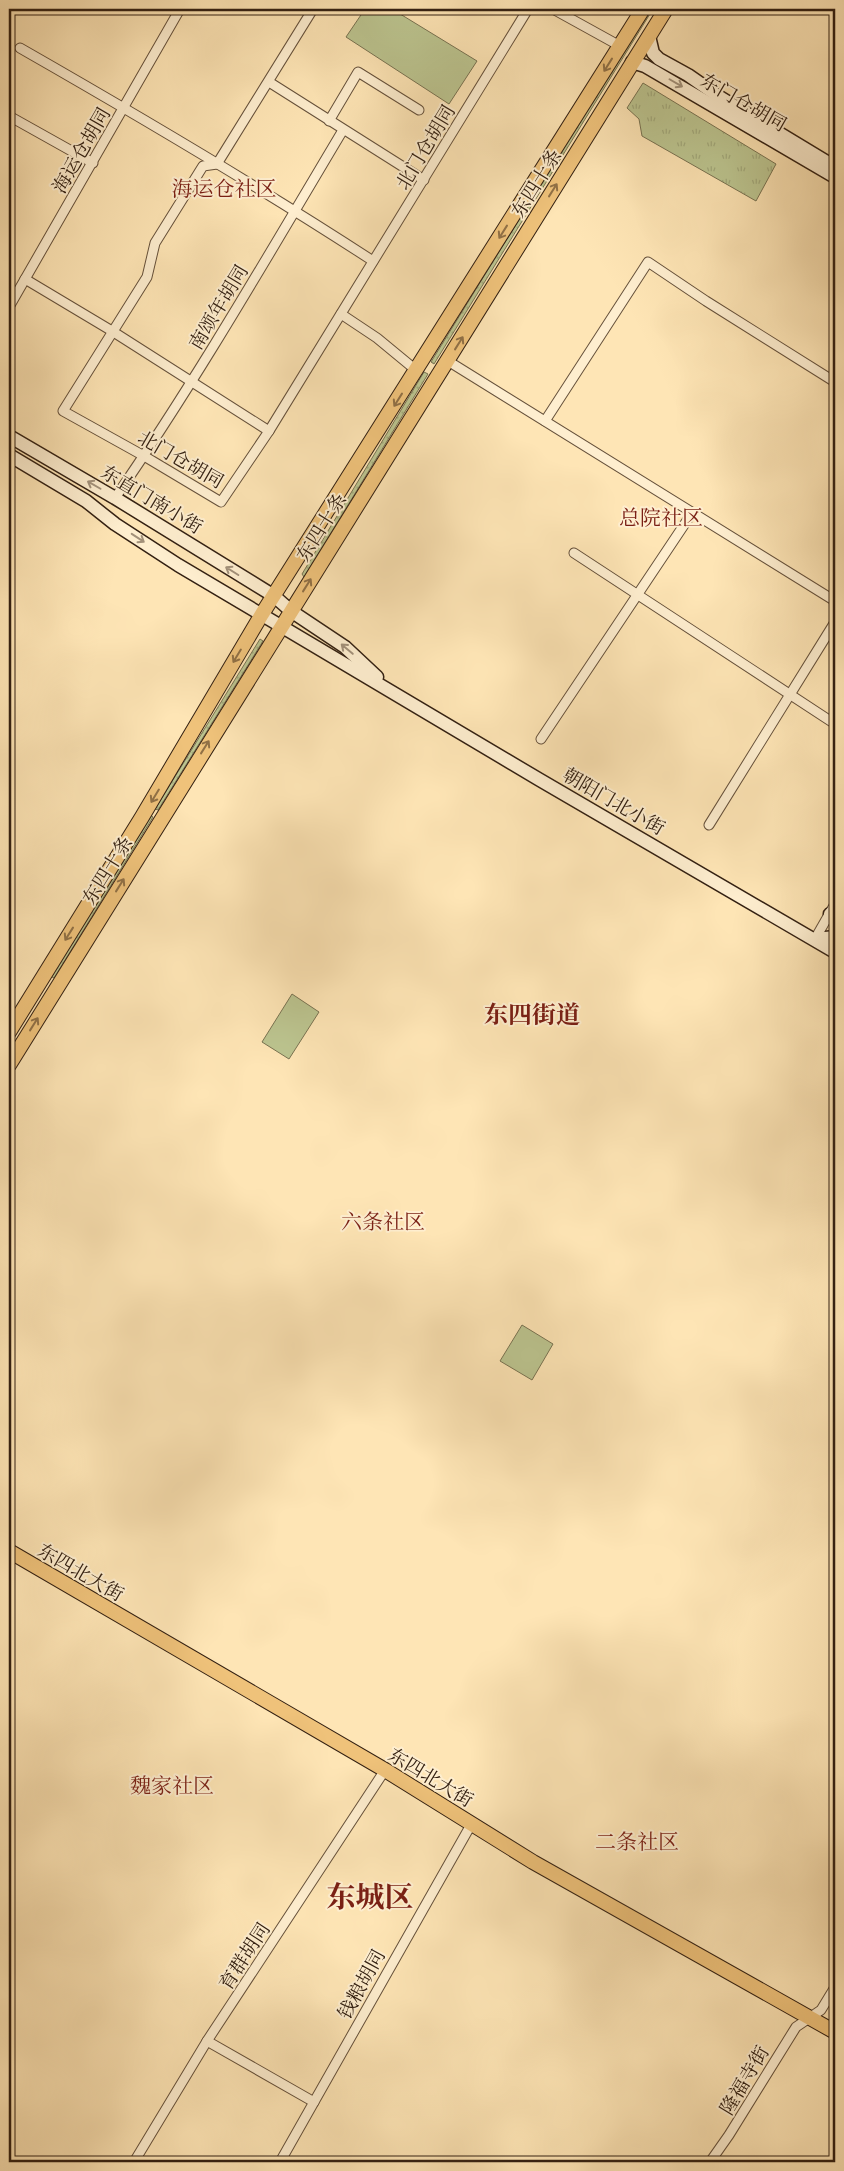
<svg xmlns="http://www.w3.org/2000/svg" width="844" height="2171" viewBox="0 0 844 2171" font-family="'IM FELL English','Noto Serif SC',serif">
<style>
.grass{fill:url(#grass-dots);stroke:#787251}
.park{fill:url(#park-tufts);stroke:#787251}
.pitch{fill:#bcc590;stroke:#787251}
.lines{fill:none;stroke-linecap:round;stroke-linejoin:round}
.street-casing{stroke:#66513b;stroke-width:11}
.secondary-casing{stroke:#332012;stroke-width:15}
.primary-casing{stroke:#332012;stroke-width:16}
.street{stroke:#feeecf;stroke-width:9}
.secondary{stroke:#feeecf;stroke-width:12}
.primary{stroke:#efc27a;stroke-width:14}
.oneway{stroke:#917146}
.oneway2{stroke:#a3917a}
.labels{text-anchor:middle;stroke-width:4;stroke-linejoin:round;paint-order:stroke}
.street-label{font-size:19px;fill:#332012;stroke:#feeecf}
.quarter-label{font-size:21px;fill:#7a1f14;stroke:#feeecf}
.district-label{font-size:24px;font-weight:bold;fill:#7a1f14;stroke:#feeecf}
.town-label{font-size:29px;font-weight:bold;fill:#7a1f14;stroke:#feeecf}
</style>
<defs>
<pattern id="grass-dots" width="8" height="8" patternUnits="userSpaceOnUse" patternTransform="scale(1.25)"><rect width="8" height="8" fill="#bcc590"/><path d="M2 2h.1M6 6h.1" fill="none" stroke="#a2a97b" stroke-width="1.8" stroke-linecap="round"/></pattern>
<pattern id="park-tufts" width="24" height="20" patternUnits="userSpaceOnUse" patternTransform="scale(1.25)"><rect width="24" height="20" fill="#bcc590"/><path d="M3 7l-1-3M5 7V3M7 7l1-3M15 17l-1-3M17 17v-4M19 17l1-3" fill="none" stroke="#a2a97b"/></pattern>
</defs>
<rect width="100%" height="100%" fill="#fee5b5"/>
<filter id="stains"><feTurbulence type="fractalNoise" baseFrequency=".004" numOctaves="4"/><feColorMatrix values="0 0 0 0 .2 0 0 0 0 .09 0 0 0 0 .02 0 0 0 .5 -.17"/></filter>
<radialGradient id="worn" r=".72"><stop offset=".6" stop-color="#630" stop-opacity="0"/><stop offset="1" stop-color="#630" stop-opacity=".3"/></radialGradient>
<g class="grass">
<path d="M649,9h4l-219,355 -3,-2z"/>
<path d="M424,372l4,2 -124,203 -2,-3z"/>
<path d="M260,639l3,2 -105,169 -3,-1z"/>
<path d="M150,815l3,2 -99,161 -4,-2z"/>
</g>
<path class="park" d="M643,83l133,81 -20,37 -114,-65 -3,-17 -12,-11z"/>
<g class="pitch">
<path d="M365,9h27l85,52 -28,43 -103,-67z"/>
<path d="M292,994l27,18 -30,47 -27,-17z"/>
<path d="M522,1325l31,19 -21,36 -32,-19z"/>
</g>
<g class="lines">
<g class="street-casing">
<g id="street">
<path d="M313,9l-96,155 -14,2 -48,77 -8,34 -84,134 81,45 77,46 48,-71 259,-422"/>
<path d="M553,9l67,37"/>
<path d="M20,48c119,68 238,138 353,213"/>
<path d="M269,82l155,98"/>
<path d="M9,116l84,47"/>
<path d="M329,121l29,-49 61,38"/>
<path d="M25,279l87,52 157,100"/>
<path d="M9,307l171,-298"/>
<path d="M341,314l36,24 40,33"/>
<path d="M448,361l387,240"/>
<path d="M545,421l103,-159 58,39 129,81"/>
<path d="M115,498c82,-119 154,-244 228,-368"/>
<path d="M574,553l261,171"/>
<path d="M541,739l151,-226"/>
<path d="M709,825l126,-203"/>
<path d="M815,939l20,-35"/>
<path d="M207,2041l107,61"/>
<path d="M134,2162l73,-121 178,-271"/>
<path d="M280,2162l192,-339"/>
<path d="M710,2162l19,-27 67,-108 25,-17 14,-23"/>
</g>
</g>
<g class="secondary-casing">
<g id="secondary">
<path d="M649,36l4,17 6,6 29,16 33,23 114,69"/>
<path d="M632,62l13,4 190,111"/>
<path d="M9,436l106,62 159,98 17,15 54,36 32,30"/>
<path d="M9,455l77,46 29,23 63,41 362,215 295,172"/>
<path d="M830,914l5,6"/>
<path d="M815,939l20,-2"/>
</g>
</g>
<g class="primary-casing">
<g id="primary">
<path d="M9,1032l133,-215 120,-203 381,-605"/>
<path d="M9,1065l657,-1056"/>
<path d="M9,1551l376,219 148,92 302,170"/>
</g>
</g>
<use href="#street" class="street"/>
<use href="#secondary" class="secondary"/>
<use href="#primary" class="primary"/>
</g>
<defs><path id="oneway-shaft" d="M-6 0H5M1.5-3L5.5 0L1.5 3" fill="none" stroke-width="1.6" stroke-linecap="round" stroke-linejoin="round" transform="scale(1.25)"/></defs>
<g class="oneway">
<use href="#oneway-shaft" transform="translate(608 65) rotate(122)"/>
<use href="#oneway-shaft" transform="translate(553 190) rotate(-58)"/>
<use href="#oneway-shaft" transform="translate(503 232) rotate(122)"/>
<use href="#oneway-shaft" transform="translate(459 343) rotate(-58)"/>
<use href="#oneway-shaft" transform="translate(398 400) rotate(122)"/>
<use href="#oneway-shaft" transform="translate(307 585) rotate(-58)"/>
<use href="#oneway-shaft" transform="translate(237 656) rotate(121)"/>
<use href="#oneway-shaft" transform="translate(205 747) rotate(-58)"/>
<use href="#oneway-shaft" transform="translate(155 796) rotate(121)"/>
<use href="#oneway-shaft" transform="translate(120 885) rotate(-58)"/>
<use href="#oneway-shaft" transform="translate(69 934) rotate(122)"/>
<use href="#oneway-shaft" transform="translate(34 1024) rotate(-58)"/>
</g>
<g class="oneway2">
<use href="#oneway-shaft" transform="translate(676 83) rotate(30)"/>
<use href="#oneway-shaft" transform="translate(94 485) rotate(-150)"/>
<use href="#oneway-shaft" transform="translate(138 538) rotate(33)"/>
<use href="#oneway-shaft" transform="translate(232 571) rotate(-148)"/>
<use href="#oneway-shaft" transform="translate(347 649) rotate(-140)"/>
</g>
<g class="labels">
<g class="street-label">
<text transform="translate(744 102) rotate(30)" y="7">东门仓胡同</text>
<text transform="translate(425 147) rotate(-59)" y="7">北门仓胡同</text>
<text transform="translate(81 150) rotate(-60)" y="7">海运仓胡同</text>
<text transform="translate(536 183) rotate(-58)" y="7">东四十条</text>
<text transform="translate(218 307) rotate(-59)" y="7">南颂年胡同</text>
<text transform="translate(181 459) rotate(30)" y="7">北门仓胡同</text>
<text transform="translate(152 499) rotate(31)" y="7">东直门南小街</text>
<text transform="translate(321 527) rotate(-58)" y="7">东四十条</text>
<text transform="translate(614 801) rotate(30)" y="7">朝阳门北小街</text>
<text transform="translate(107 870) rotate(-58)" y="7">东四十条</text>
<text transform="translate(81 1572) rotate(30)" y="7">东四北大街</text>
<text transform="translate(431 1777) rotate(31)" y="7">东四北大街</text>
<text transform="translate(244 1956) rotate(-57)" y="7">育群胡同</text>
<text transform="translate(361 1984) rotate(-61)" y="7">钱粮胡同</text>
<text transform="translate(744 2080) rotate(-59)" y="7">隆福寺街</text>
</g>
<g class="quarter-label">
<text x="224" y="196">海运仓社区</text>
<text x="661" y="525">总院社区</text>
<text x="383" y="1229">六条社区</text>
<text x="172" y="1793">魏家社区</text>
<text x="637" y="1849">二条社区</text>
</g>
<g class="district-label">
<text x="532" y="1023">东四街道</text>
</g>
<g class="town-label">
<text x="370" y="1907">东城区</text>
</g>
</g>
<rect width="844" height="2171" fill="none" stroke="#fee5b5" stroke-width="30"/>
<rect x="10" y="10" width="824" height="2151" fill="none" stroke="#332012" stroke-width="2.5"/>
<rect x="15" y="15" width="814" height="2141" fill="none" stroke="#332012"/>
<rect width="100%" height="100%" filter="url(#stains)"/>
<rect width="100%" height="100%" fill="url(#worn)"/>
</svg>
